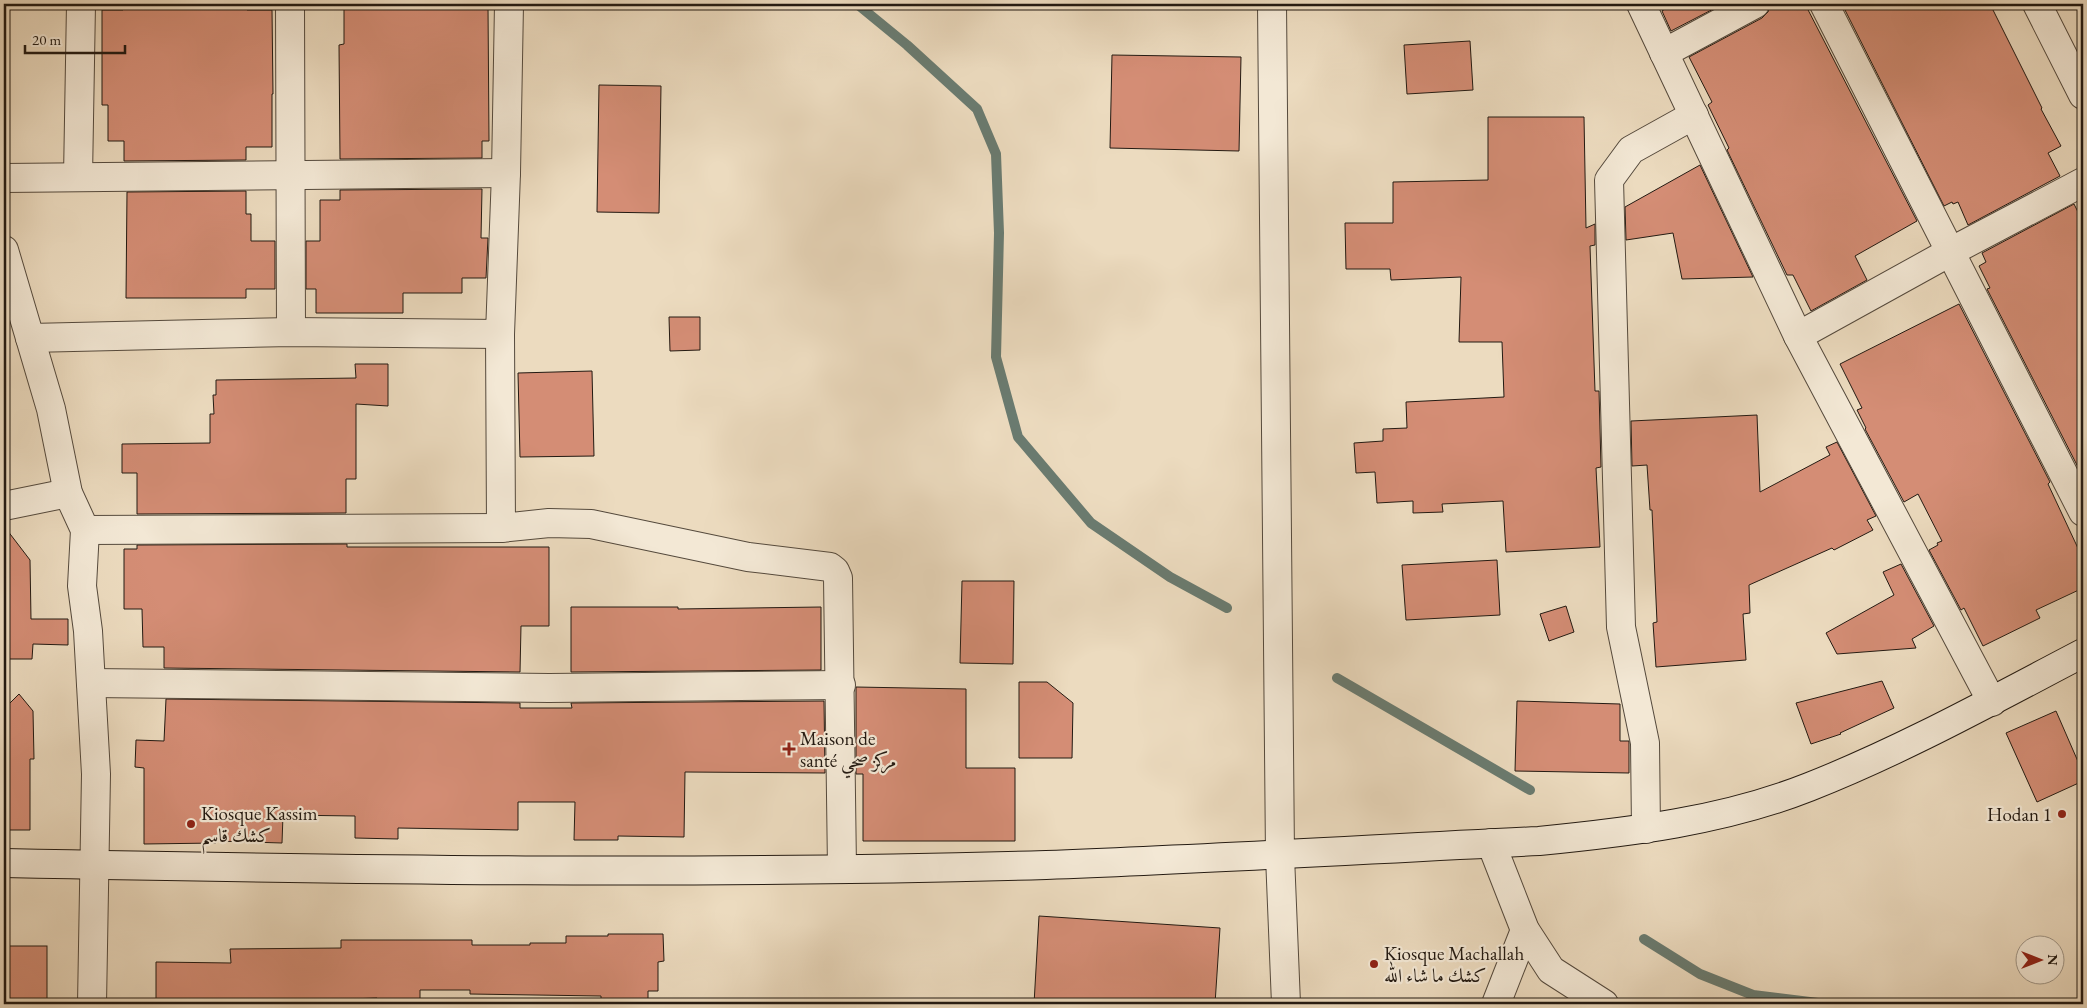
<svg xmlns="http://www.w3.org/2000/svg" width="2087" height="1008" viewBox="0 0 2087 1008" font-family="'EB Garamond',Amiri,serif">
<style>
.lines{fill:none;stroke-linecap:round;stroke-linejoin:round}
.stream{stroke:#6a7b70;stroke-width:10}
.building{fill:#d48d75;stroke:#231a12}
.street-casing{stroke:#554a3d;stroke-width:30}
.secondary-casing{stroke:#231a12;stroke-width:30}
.street{stroke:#f3e8d5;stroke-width:28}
.secondary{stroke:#f3e8d5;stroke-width:28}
.poi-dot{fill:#8f2418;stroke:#f3e8d5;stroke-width:2}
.labels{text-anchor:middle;stroke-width:4.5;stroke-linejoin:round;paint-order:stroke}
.poi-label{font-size:19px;fill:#231a12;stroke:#f3e8d5;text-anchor:start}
</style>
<rect width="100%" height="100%" fill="#ecdbbf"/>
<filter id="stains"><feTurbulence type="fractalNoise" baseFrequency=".004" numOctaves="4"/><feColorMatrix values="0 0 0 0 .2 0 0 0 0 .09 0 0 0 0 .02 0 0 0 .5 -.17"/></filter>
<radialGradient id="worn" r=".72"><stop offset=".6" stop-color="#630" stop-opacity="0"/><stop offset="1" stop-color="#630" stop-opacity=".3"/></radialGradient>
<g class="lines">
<g class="stream">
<path d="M857,4l50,41 70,64 19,45 3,79 -3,124 22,80 73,86 79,54 57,31"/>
<path d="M1337,678l193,112"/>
<path d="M1644,939l56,35 53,21 73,9"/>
</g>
</g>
<g class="building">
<path d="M123,4h124v6h25l1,84h-1v53h-26v13l-122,1v-20h-16v-36h-6v-95h21z"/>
<path d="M352,4h125v3h11l1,134h-7v17l-142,1 -1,-114 5,-1v-39z"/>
<path d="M1662,4h61l-52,27 -9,-20 3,-2z"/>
<path d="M1771,4h34l112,217 -62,35 12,24 -56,31 -18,-36h-6l-60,-125 2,-2 -21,-43 4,-3 -23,-45 73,-39 6,-6z"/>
<path d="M1857,4h133l52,104 -1,1 20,37 -13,7 12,23 -92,49 -10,-23 -5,2 -1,-2 -8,4 -99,-196z"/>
<path d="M1470,41l3,49 -66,4 -3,-49z"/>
<path d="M1112,55l129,2 -2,94 -129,-3z"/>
<path d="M599,85l62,1 -2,127 -62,-1z"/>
<path d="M1488,117h96l2,111 9,-4v21l-5,1 5,145h4l2,76 -5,1 4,79 -94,5 -3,-51 -61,3 1,8 -30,1v-12l-36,2 -2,-31 -19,1 -2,-30 29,-2v-12l24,-1 -1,-26 98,-5 -2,-55h-43l2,-65 -70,3 -1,-11h-44l-1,-46h48v-41l95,-2z"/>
<path d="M1700,165l53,112 -71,2 -9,-46 -47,7 -1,-33z"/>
<path d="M482,189l-1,49h7l-2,40h-24v15h-59v20h-87v-24h-10v-48h14v-41h20v-10z"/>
<path d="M246,191v23h5v27h24v48h-29v9h-120l1,-106z"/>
<path d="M2074,204l9,18v245l-4,2 -92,-180 3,-1 -11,-22 7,-4 -4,-9z"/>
<path d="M1959,304l91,178 -2,2 35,75v29l-47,22 4,8 -57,28 -19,-38 -3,2 -32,-60 9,-5 -1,-2 5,-2 -24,-47 -14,8 -39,-73 1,-1 -9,-18 5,-2 -22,-44z"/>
<path d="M669,317h31v33l-30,1z"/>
<path d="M355,364h33v42l-32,-2v75h-10v34l-209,1v-41h-15v-29l88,-1v-29h4l-1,-19h3v-15l140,-2z"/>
<path d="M592,371l2,85 -74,1 -2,-84z"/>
<path d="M1757,415l3,77 70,-37 -4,-8 11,-5 39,74 -9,4 6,10 -39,20 -2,-2 -83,37 1,28 -7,1 3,46 -90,7 -3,-44 4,-1 -5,-112h-2l-3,-45 -15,1 -1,-45z"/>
<path d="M4,526l26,34 1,59h37v26l-35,-1 -1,15h-28z"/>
<path d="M347,544v3h202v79h-28l-1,46 -356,-4v-21h-21l-1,-38h-18v-60h13v-4z"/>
<path d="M1497,560l3,55 -94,5 -4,-55z"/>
<path d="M1901,564l33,62 -22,13 4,9 -79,6 -11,-21 68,-38 -11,-23z"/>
<path d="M962,581h52l-1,83 -53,-1z"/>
<path d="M1566,606l8,26 -25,9 -9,-27z"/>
<path d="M571,607h107v2l143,-2v63l-250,2z"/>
<path d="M1882,681l12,27 -54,25 1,1 -30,10 -15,-41z"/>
<path d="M1019,682h28l26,21 -1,55h-53z"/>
<path d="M856,687l110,2v79h49v73h-152v-67h-7z"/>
<path d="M19,694l14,17 1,48h-4v71h-26v-121z"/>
<path d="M166,699l354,4v5h52l-1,-5 253,-2 1,72 -140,-1 -1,65 -66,-1v4h-44l1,-38h-57v28l-120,-2v11l-43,-1v-22l-72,-1 -1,28 -66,-2v2l-72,1v-76l-9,-1 1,-27 28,1z"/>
<path d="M1517,701l103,3v37h9v32l-114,-2z"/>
<path d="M2056,711l27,62v8l-46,21 -31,-69z"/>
<path d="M1039,916l181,12 -5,76h-181z"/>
<path d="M608,934h55l1,27 -6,1v29h-10v13h-47v-8l-131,-2v-4h-50v14h-43v-6l-166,6h-55v-42l75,1 -1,-14 111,-1v-8h131v5h58v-2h36v-7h42z"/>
<rect x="4" y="946" width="43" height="58"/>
</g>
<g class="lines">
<g class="street-casing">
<g id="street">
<path d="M290,4l1,328"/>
<path d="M1272,4l8,852 6,148"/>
<path d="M1641,4l157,332 194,366"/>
<path d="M1824,4l259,508"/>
<path d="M2037,4l46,91"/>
<path d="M1664,53l91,-49"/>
<path d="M78,177l3,-173"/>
<path d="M4,178l502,-5"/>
<path d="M4,250l47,159 17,84 17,37 -3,56 6,45 8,143 -4,230"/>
<path d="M500,334l1,194 48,-5 42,1 157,33 82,10 5,4 3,7 4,290"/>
<path d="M1798,336l152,-84 133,-70"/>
<path d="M30,338l261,-6 209,2 6,-161 3,-169"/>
<path d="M4,506l64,-13"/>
<path d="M85,530l416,-2"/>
<path d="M91,683l458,5 292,-3"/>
<path d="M1646,829l-1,-86 -24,-116 -12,-447 22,-30 63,-35"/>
<path d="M1491,843l34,87 26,40 53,34"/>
<path d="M1496,1004l29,-74"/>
</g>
</g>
<g class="secondary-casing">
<path id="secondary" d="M4,863c347,7 695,12 1042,2 164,-6 328,-16 493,-24 91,-9 184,-20 270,-54 94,-37 184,-87 274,-134"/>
</g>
<use href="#street" class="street"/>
<use href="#secondary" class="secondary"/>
</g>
<g class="poi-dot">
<path d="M786.5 741.5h5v5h5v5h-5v5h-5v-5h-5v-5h5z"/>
<circle cx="2062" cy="814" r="5"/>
<circle cx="191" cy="824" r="5"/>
<circle cx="1374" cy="964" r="5"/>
</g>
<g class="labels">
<g class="poi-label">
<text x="800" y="745">Maison de<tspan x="800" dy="22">santé مركز صحي</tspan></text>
<text x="201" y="820">Kiosque Kassim<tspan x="201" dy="22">كشك قاسم</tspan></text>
<text x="2052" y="821" text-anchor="end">Hodan 1</text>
<text x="1384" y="960">Kiosque Machallah<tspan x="1384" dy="22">كشك ما شاء الله</tspan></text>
</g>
</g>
<rect width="2087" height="1008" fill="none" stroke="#ecdbbf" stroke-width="20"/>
<rect x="5" y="5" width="2077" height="998" fill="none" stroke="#231a12" stroke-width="2.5"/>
<rect x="10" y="10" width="2067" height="988" fill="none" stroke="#231a12"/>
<g transform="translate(2040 960) rotate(90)"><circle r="24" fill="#f3e8d5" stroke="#a09687"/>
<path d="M0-4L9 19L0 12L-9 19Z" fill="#8f2418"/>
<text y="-8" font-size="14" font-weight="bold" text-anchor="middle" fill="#231a12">N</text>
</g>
<path d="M25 45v8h100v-8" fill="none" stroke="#231a12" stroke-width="2.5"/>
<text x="32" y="45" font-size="15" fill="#231a12" stroke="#f3e8d5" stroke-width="4" paint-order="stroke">20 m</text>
<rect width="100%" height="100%" filter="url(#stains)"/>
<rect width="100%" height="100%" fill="url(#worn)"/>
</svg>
